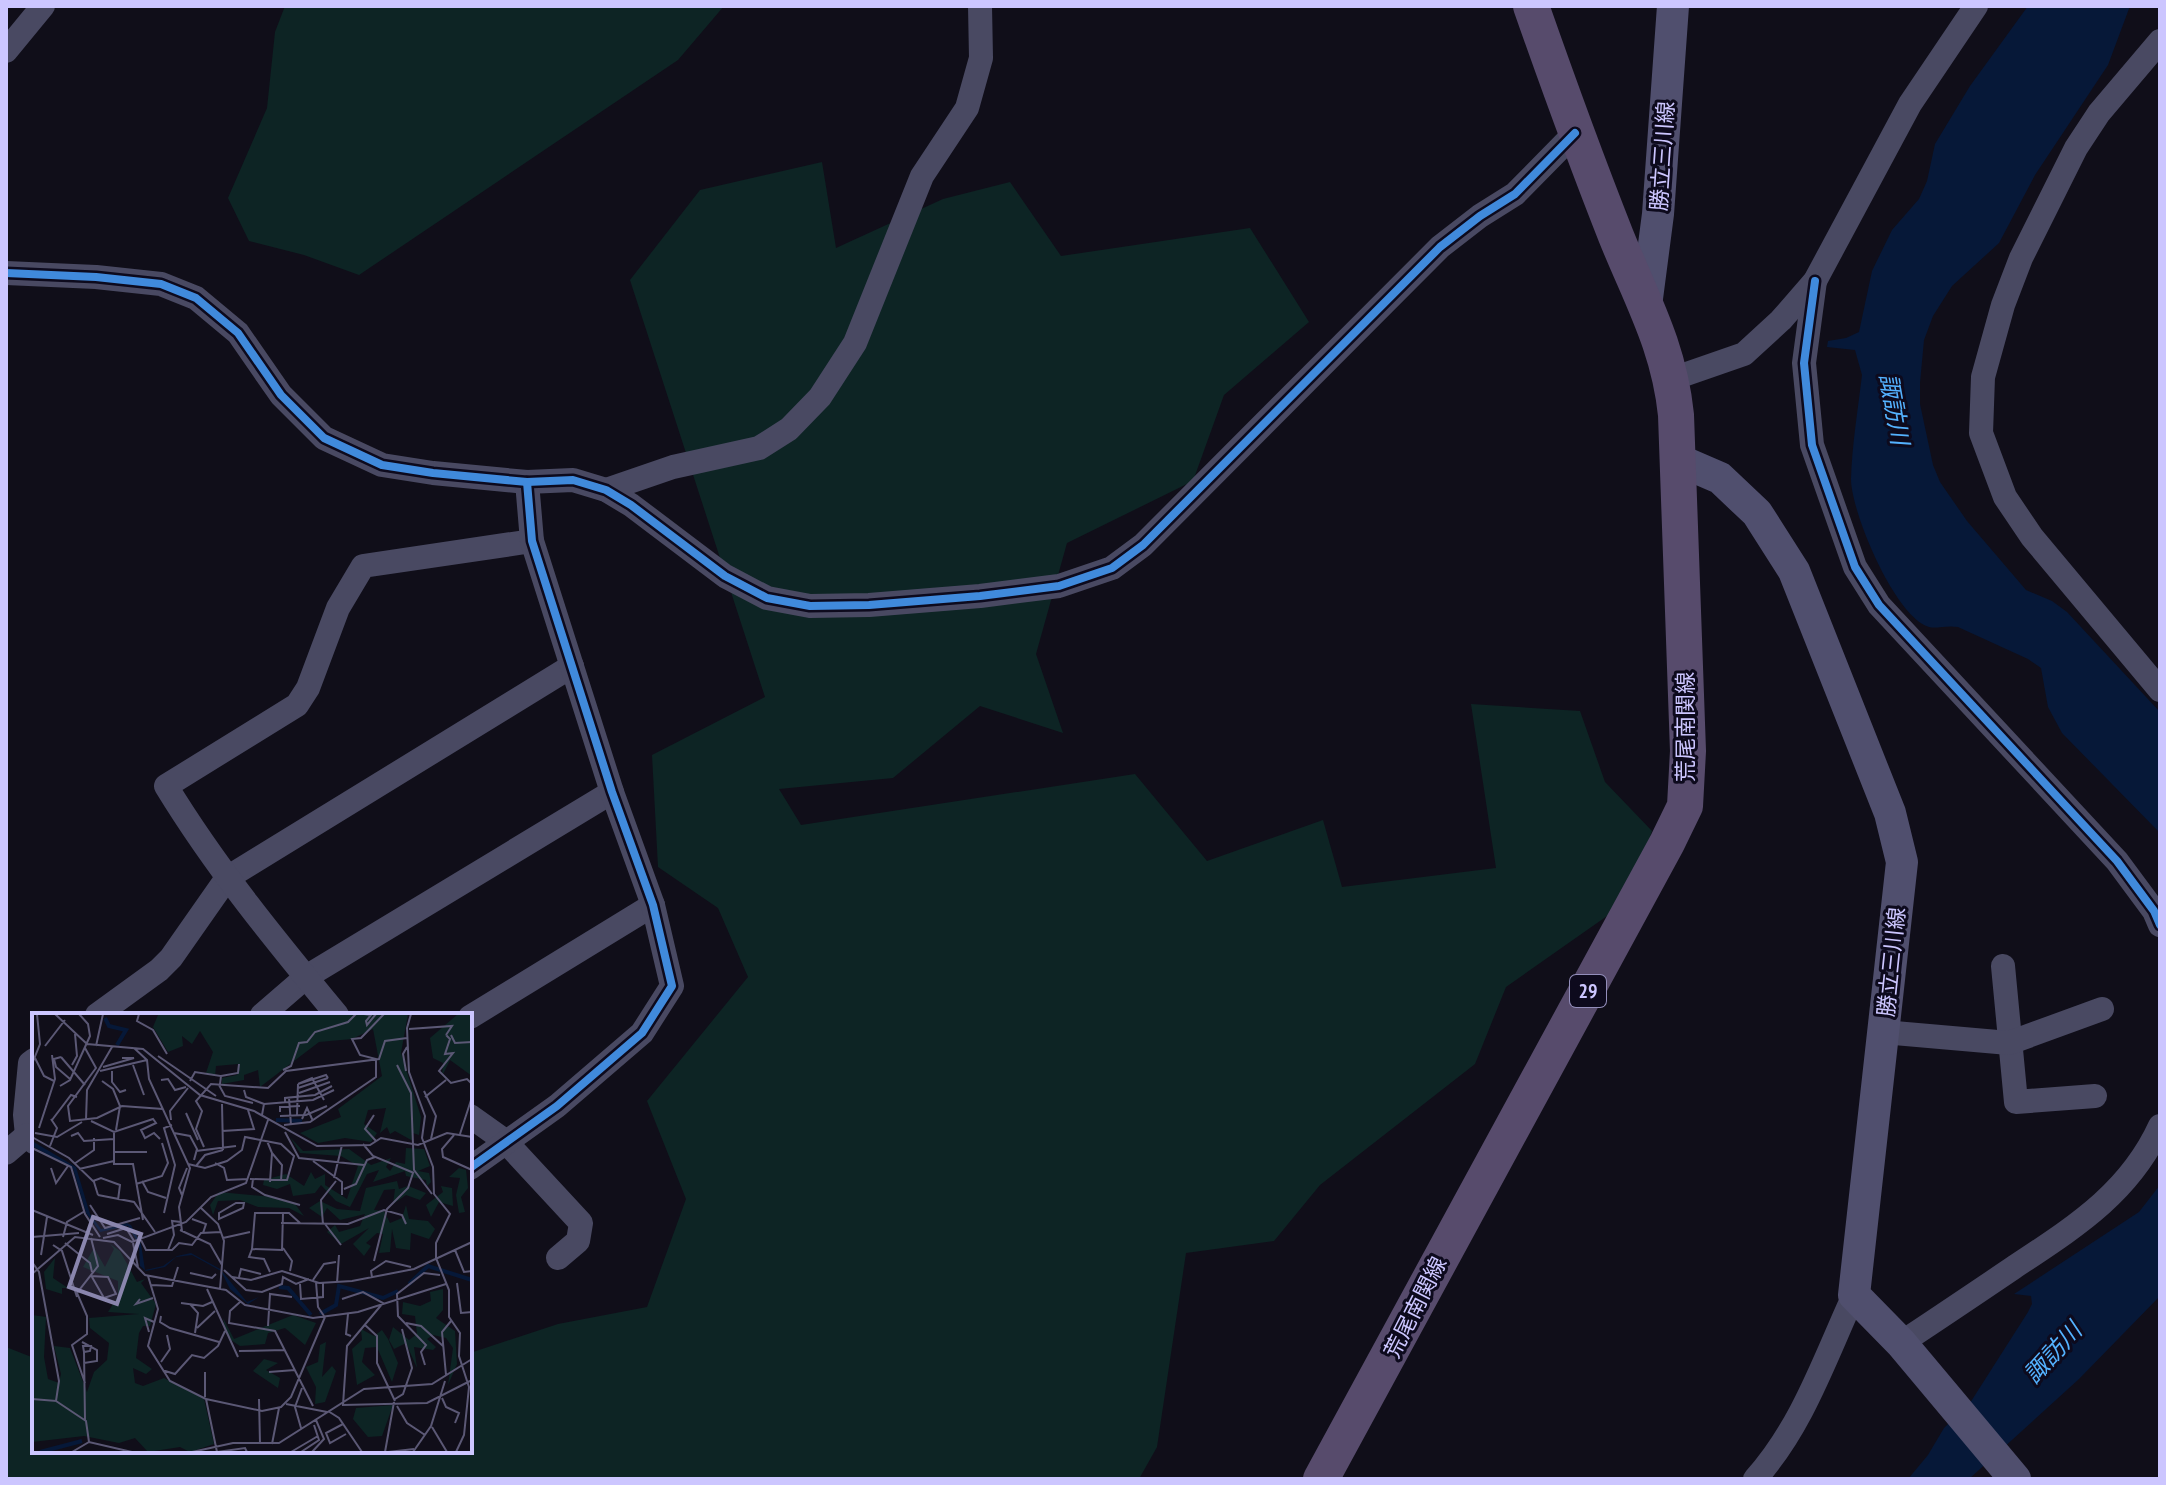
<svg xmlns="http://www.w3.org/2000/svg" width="2166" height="1485" viewBox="0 0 2166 1485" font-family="'PT Sans Narrow','Noto Sans JP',sans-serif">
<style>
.green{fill:#0d2424}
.water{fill:#061838}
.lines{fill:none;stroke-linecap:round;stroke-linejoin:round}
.street{stroke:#494962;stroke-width:24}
.secondary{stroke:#504f6e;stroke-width:32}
.primary{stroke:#574b6c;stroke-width:36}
.cycleway-casing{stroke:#0d0a1d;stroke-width:13}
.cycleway{stroke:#408adc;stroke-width:8}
.labels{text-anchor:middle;stroke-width:6;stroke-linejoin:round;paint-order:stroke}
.shield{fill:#0d0a1d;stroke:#938ebb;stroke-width:2}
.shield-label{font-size:20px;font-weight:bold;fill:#ccc6ff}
.street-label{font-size:22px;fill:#ccc6ff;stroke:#0d0a1d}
.water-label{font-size:24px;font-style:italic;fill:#54b2ff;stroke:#0d0a1d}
.inset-river{fill:none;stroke:#061838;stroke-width:4}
.inset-road{fill:none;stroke:#5b5875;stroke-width:2}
.view{fill:#8a86ae;fill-opacity:0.15;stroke:#8a86ae;stroke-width:4}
.inset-edge{fill:none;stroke:#ccc6ff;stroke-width:4}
</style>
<rect width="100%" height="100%" fill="#100e19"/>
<g class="green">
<path d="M285,6h439l-46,54 -319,215 -55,-20 -55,-14 -21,-43 39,-90 8,-76z"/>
<path d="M822,162l14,86 107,-49 67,-17 51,74 189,-28 59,94 -85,73 -31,86 -126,62 -31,111 27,79 -83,-27 -87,72 -114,11 22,36 334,-51 72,87 116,-41 19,67 154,-19 -25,-164 109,7 25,71 47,49 -25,71 -121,85 -31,77 -155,121 -46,56 -88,12 -29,194 -18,32h-1133v-132l28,11v93h436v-98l88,-29 89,-17 39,-108 -39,-98 101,-124 -30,-69 -60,-41 -6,-112 113,-58 -135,-417 70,-90z"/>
</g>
<g class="water">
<path d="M2028,6h102l-22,59 -73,110 -36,68 -47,43 -19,30 -9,24 -4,43v21l13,61 7,17 27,39 59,69 26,11 15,11 93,100v121l-98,-100 -14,-26 -7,-39 -13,-9 -70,-32c-11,-2 -22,2 -29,0 -34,-10 -78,-115 -78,-148 1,-34 7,-70 11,-104l-7,-25 -28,-3 1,-6 18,-3 13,-6 13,-61 20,-41 27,-31 8,-18 8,-37 35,-58z"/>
<path d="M2160,1185v111l-81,83 -110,100h-61l20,-24 16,-27 26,-25 58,-91 4,-8 -1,-8 -17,-2 125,-82z"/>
</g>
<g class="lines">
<g class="street">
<path d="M2160,41l-61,72 -23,35 -55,110 -18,47 -20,72 -2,56 24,64 27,40 128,153"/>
<path d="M6,51l37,-45"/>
<path d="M6,273l90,4 65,7 35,14 42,35 43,62 43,43 58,27 51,8 94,9 46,-2 33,10 25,15 94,71 42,22 43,8 59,-1 111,-9 79,-10 53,-18 31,-23 297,-298 40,-31 35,-22 60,-61"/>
<path d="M1815,281l-11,82 8,82 43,122 24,38 238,256 37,50 6,14"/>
<path d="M1672,379l72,-25 37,-34 34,-39 95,-177 66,-98"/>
<path d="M606,490l67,-23 86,-19 30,-19 31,-32 35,-54 67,-167 45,-68 14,-50 -1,-52"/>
<path d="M2003,966l13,136 79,-6"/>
<path d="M97,1015l62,-45 12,-12 56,-80 345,-212"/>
<path d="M262,1015l44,-38 306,-185"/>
<path d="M337,1015c-61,-74 -121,-147 -171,-229l131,-81 11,-17 30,-80 25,-42 169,-25"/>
<path d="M470,1017l183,-112"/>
<path d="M1883,1032l126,11 93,-34"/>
<path d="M34,1060l-4,3 -5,52 2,20 7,7"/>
<path d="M470,1116l35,25 76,82 -3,18 -20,17"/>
<path d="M6,1153l21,-18"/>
<path d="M470,1168l87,-62 85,-73 30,-47 -19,-81 -41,-113 -80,-251 -5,-59"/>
<path d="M1901,1343c38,-25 75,-50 112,-75 60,-40 116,-74 147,-142"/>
<path d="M1755,1479c47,-52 70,-121 99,-184"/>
</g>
<g class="secondary">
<path d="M1646,306l12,-92 15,-208"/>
<path d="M1676,459l44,19 37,35 37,58 96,242 12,49 -48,433 47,48 114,136"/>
</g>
<path class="primary" d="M1321,1479l346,-636 18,-37 3,-55 -12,-336c-7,-69 -35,-117 -60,-179 -30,-76 -58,-153 -85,-230"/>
<g class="cycleway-casing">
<g id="cycleway">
<path d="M6,273l90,4 65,7 35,14 42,35 43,62 43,43 58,27 51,8 94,9 46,-2 33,10 25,15 94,71 42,22 43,8 59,-1 111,-9 79,-10 53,-18 31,-23 297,-298 40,-31 35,-22 60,-61"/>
<path d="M1815,281l-11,82 8,82 43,122 24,38 238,256 37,50 6,14"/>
<path d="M470,1168l87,-62 85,-73 30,-47 -19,-81 -41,-113 -80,-251 -5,-59"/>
</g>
</g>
<use href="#cycleway" class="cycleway"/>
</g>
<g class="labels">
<rect class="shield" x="1570" y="975" width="36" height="32" rx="6"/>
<g class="shield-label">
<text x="1588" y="998">29</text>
</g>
<g class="street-label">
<text transform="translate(1662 156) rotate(-86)" y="8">勝立三川線</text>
<text transform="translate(1685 727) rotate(-90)" y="8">荒尾南関線</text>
<text transform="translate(1891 962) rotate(-84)" y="8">勝立三川線</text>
<text transform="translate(1415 1307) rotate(-63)" y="8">荒尾南関線</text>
</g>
<g class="water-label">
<text transform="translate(1894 409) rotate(80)" y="8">諏訪川</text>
<text transform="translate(2053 1353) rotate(-48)" y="8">諏訪川</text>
</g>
</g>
<g transform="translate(32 1013)">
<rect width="440" height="440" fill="#100e19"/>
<path d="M118,1h258l-7,39 20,64 -2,18 -6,-2v8l-18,-10 -5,3 -3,-7 -7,6 6,-25 -18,2 -4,14 13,9 -6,9 -26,-4 -27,5 -18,-10 41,-16 -3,-8 44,-33 -9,-47 -21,10 -33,3 -59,45 -2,-17 -14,5v5l-22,4v-6l15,-3 1,-11 -22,2 -1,10 -9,-3 7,-21 -13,-21 -8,13 -10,-8 1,10 -15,6 -15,-25 5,-12zM426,1h14v62l-22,-16 -8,16 1,-13 -10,-5 -3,-20zM258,124l13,14 46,-2 22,16 20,-7 -5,9 4,4 6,-9 9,2 1,-16 18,1 6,17 -12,5 11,2 2,9 -4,4 -1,-6 -20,-4 -1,-5 -32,11 6,-12 -12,4 -17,33 -14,-6 -15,-16 -6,8 -22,3 -3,-12 -13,5 -14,-4 1,-5 22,-6 18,12 7,-14 4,7 10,-5v11l22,14 11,-33 -17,-10 -41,-3zM427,155l7,2 2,18 -7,9 4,15 -6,1 -3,-18 4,-17 -11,-1zM365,168l2,8 9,-3 18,7 -6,7 -14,-5 -13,9 2,-15 -11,1 -10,20 10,1 6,12 12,-5 4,-13 3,14 19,2 7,8 -6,10 -18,-6 -1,17 -14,-2 -4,-19 -2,23 -11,1 4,-19 -6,-1 -11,10 5,3 -7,10 -11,-12 16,-16 -28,16 -14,-12 8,-7 4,7 21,-6 5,-12 -25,6 -13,-12 -5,9 -13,-9 11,-7 17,8 23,2 6,-23zM409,173l11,2 1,18 -14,-4 -8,15 -5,-12 17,-13zM187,179l54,5 22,7 9,12 -15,-8 -31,-1 -18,-7 -22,1 -5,14 -3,-10zM78,231l10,7 17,31 8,-3 -4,4 15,21 -6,22h-7l-4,7 -3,25 16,11 -6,5 -13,-6 2,15 8,3 21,-8 40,21 10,45 -24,8 -10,-5 -32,5 -13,-14 -16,5 -35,-7 -52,6v-127l14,2 -2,40 4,22 11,4 2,-9 -7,-28 16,2 17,44 7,-20 13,-12 2,-17 -19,-15 -1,-10 50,-4 -31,-2 10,-16v-15l-35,-14 11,-19 11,19 9,-18zM23,245l-2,20 15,10h-6v6l-16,-5 -2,-17zM411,276v21l-7,8 19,13 2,33 -9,21 5,-37 -7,-10 -13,-3 -6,4 9,8 -3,3 -19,-3 3,21 -11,-25 -12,6 -5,-9 4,-13 16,13 8,-6 -2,-18 -13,-2 1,-12 17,4 11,-5 -1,-9zM261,302l23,8 -11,22 -20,-17 -17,5 -3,11 -25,2 -9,-6 -5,-7 -3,-15 11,21zM329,316l13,7 8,-6 6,9 10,24 -6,19 -15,-35 -12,1 -3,14 13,13 -18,10 -5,-36 10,-9zM294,329l-4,35 10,-11 4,5 -11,31 -10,2 1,-17 -10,-20 12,-5 2,-17zM232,346l14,4 -12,7 14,8 -2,10 -25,-17zM361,392l-11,31 -14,1 -15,-18 3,-11z" fill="#0d2424"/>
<path d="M0,128l44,26 14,47 11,15 26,-6 4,2 10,19 4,26 18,-4 14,-10 14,-3 29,16 27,33 12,-5 -11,7 -18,-15 -9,-18 -29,-16 -16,2 -11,10 -19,4 -6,-5 -1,-21 -11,-19 -28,6 -14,-19 -13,-44 -41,-23z" fill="#061838"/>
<path class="inset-river" d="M73,5l4,8 17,4 -9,15M244,107l26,1M377,271l19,-18 44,14M247,274l9,1 23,27M288,301l16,-9 3,-19 44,12 15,-7M8,439l42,-11"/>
<path class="inset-road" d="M23,1l32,30 56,5 57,46 54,16 63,35 53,-1 11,-7 37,7 29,-12 25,4M107,1l-2,7 16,9 14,24M332,1l7,1 -5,6 1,4 9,-11M379,1l-4,14 2,44 16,44 -3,22 11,29 1,27 16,20 -14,29v15l13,32v27l11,16 -1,23 10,31 -5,48 -8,17M377,16l43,-3 -6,9M414,22l4,4 -5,15 8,-1 -14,18 12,12 16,-4 5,5M419,22l4,8 17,-1M13,33l20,-26M64,33l7,-32M53,35l11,20 -28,38 2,15 27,-3 25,-12 41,3M102,35l13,12 2,19 41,89 -11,39 3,24M126,43l58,40M29,44l24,28M29,44l-7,2 2,8 14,12M3,45l9,18 10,5M0,51l8,-20 -3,-30M40,52l5,-9 -2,-22M101,52l11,30M365,52l14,28 3,77 18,24M71,54l31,-9h-12M251,57l8,-4 8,-23 8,-1 8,-10 33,-10 8,-8M68,58l47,-11M80,58v11l8,10 6,-2M374,58l-3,-17 4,-7M189,63l17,-3 1,-9M129,67l7,-1 7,11 11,-3M70,68l11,8 7,17 -4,24M158,68l5,-9 26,4 -1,8M266,71l14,-6 12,22M266,71l28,-9 2,3M187,72l6,11 28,7M28,73l10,-6 20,-44 -2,-12 -9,-10M266,75l30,-10M212,77l2,7 18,7 -2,11M392,78l12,25 -5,23M267,80l31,-11M393,84l21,-17M257,85l2,27M253,89v-4l30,-3 17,-9M190,91l1,46M232,91l49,-4 21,-10M248,99v-5l20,-1M154,100l12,27M265,102l1,-31M342,102l-9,14 11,12M248,103l26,-1 21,-9M270,106l5,-11 6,13M20,107l19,-25 6,2M54,107l1,-30 25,-43M139,107l-1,-9 18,-23M59,108l23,11 39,-13 3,4 -15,7 4,8 9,-5 6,6M252,112l26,-3 66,-45v-18l-16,-4 -8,-16 9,-1 23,-24M7,115l16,-49 -3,-24M190,118l32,-2 -6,-19M82,119v32h19l10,56M253,119l14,26 65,7M3,120l22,4 25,-15M142,120l16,3 7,13 -3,11M428,121l12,-37M422,122l-12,14 1,8 29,13M39,123l7,-3 6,8 30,-2M0,124l37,21 25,24 4,13M235,128l5,12 -2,29M331,131l10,12 41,17M18,133l7,-18 -6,-9M172,134l-8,-18 6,-18 -6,-10 15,-17 57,4 18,-17 93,-12 6,-18 22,-3M0,135l39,19 14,47 15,23M164,138l40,-5M82,139h33M240,140l10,12 -1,16M281,148l29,21v13M183,150l9,5 3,12 21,-1M42,151l20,-14v-12M156,151l17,4 22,-7 15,-11 3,-13 36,7 13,12 -7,24 -37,-1M164,153l9,-11 18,-5M19,155l5,15 12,-17M47,156l35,-8M302,165l8,-33M221,166l-1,8 13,8 35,10M61,168l8,-3 19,7 -2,15M110,168l6,11 18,6M104,171l26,-8 6,-13 -6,-20M312,176l12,-5 11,-24 8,-3M66,182l36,7 21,30M150,182l-3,-7 8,-20M204,190h8l-1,5 -24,11v-6zM58,192l15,23 35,-10M169,195l17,16 6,17 -4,48M0,197l61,25M132,200l11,-48 -11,-37 8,-3M251,200l-1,37 -30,-1 3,-36h34l11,10M160,206l14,5 -3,9M249,210l67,1 36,-14 18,5 4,9M291,211l-2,-24 15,-19M293,211l16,21M148,217l30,14 12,21M75,221l19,-6 8,13M0,224l47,-4M31,224l4,-15 18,-11M71,225l15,-3 14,7 54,-20 25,-25 35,-14 22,-63M108,225l6,12h26l7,-7 13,2 9,-12 20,-1M191,225l27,-6M33,230l25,20 2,9M101,230l5,24M21,232l9,6 15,46M251,235l9,13 -2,10M220,236l-3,8 15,2 6,13M136,237l6,-15 -2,-14 9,1M423,237l9,22 8,-1M9,242l6,-38M342,248l13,-52 21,-21 5,-15M0,249l7,10 20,109 -3,20 -24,-2M192,257l22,20 16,2 20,-8 1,-7 13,7 13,-5M158,260l22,5 4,-4M0,261l43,-37 39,5 31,33 81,15 19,15 68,13 45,-6 88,-28M58,263l18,1 8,17 -12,4 -12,-21M116,263l10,33 -10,37 22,35 36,18 11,53M200,264l19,3 31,-9 37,12 33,-2 62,-12 58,-27M207,264l2,-8 20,5M340,264l-1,-6 15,-10 25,6M281,267l11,-16 12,-2M284,269l2,25 6,9M305,270l2,-28M425,270l4,30 11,-1M268,271l1,15 22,-2v-14M119,272l21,1 6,-19M175,276l31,68M108,286l-4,5 17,-6M310,286l21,-7 20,11 -36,43 -4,59 84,-2 45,-23M208,289l-10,9 -1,12 46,8 38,75M149,290l22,3 9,-4M158,291l8,9 -3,20M316,301l-2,20 5,2M129,303l-1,6 10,6 49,14M374,310l15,3 22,20M333,312l12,11v27l18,38M236,313l2,-32 22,3M165,315l18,-17M117,319l-4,-14 9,4M50,329l15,8v11l-13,2M51,333h8l-1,5 -6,1zM207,338l46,-1M52,339l1,68M129,349l9,-13 -3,-14M393,352l-4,-13 5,-7 -28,-29 -1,-22 27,-21 16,2M130,357l13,4 17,-19 12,3 14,-12 7,-15M173,359v25M237,359l26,-2M414,362l-4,-43 9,-11M53,370l-13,-38 15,-11v-18l-10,-23 21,-27 -7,-28M410,385l4,9 13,6 -4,10M174,386l56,12 19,-4 10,-10 34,-80M227,386l1,45M363,386l8,-5 9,-26 -10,-39M24,388l30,20 3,21M254,391l41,8M365,393l10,17 18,12M296,398l11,7 23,34M311,411l-17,9 4,10 16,-9M400,414l15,25M269,415l-6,-21 7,-19M240,431l7,-36M40,439l17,-10 43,10M160,439l41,-9h46l85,-54 68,-5 40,-25M185,439l28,-4 2,4M259,439l27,-16M269,439l18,-12 -5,-15M280,439l12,-13 -8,-19M353,439l9,-50M356,439l26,-3M381,439l18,-26 14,-45"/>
<path class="view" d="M61,204l48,17 -24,70 -48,-17z"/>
<rect width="440" height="440" class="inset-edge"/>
</g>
<rect width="2166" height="1485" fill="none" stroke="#ccc6ff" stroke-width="16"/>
</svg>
